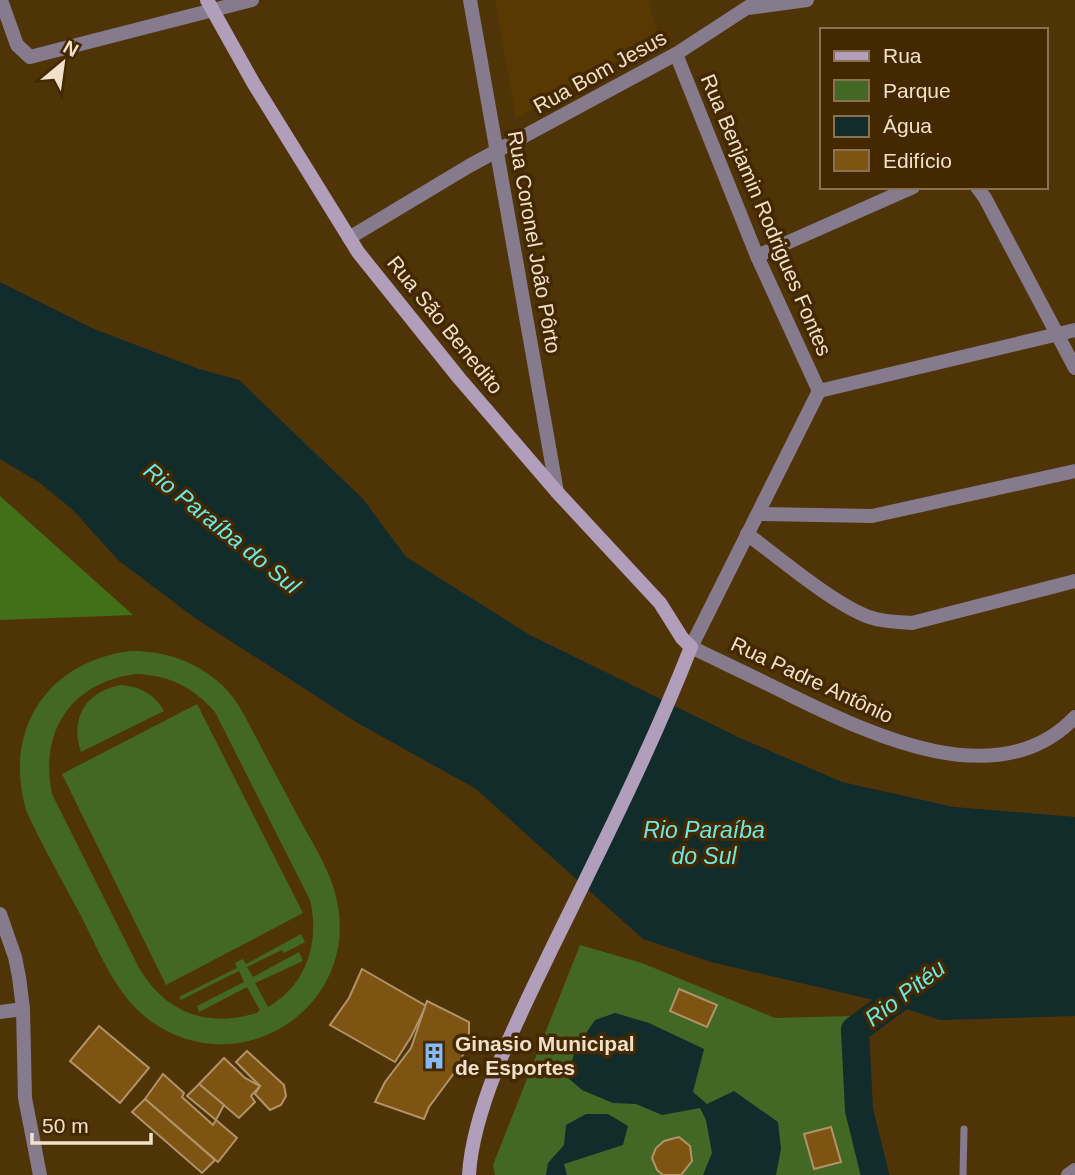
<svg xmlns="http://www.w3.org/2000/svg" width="1075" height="1175" viewBox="0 0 1075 1175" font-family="Helvetica,sans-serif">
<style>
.built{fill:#593902}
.green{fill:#436826;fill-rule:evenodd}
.forest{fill:#427019}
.water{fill:#122b2b}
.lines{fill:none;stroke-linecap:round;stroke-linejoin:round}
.river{stroke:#122b2b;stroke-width:28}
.building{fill:#7d5411;stroke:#b29269;stroke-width:2}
.lane{stroke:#867a8d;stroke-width:7}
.street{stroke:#867a8d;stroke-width:14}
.secondary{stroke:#b19ebb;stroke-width:14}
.labels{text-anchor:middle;stroke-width:7;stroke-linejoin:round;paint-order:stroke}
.street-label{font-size:21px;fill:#f1e0cb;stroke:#442900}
.poi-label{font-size:21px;font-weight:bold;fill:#f1e0cb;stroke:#442900;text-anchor:start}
.water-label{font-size:23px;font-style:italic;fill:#6ae9e6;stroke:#442900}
</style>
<rect width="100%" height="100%" fill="#4f3408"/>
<path class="built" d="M495,0h153l10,36 -142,83z"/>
<g class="green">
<path d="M130,651c35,0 66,10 92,34 17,16 26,38 37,58 12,23 25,47 37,70 13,24 30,50 38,76 6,20 8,42 3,63 -8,37 -34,67 -68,82 -50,23 -110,6 -143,-37 -19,-24 -32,-56 -46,-83 -18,-34 -38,-68 -54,-104 -23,-80 21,-148 104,-159zM135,674c34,1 58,13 80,38l95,188c10,41 -3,85 -42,107l-13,-24 48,-22 -4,-9 -46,25 -6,-10 35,-17 2,3 21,-11 -4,-8 -55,30 -3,-5 -8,4 2,5 -58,29 2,3 58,-29 5,11 -47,24 2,6 48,-25 13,23 -3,3c-51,15 -91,0 -118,-45l-87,-174c-13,-63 19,-111 83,-120z"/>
<path d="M122,685c19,2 32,9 42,26l-83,41c-12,-34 6,-62 41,-67z"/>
<path d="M197,704l106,209 -137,72 -104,-211z"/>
<path d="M580,945l62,18 133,55 76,-2 6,63 12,44 -1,52h-373l-2,-10z"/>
</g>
<path class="forest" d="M0,496l133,119 -133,5z"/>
<g class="water">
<path d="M0,282l94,47 105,40 40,11 124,119 43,58 124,78 210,103 102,44 112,25 121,10v199l-135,4 -49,-16 -180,-42 -68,-23 -167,-150 -120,-67 -161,-104 -77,-58 -45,-50 -33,-27 -40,-24z"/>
<path d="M615,1013l34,10 55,26 -11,43 14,12 27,-13 44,31 3,27 -5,26h-73l9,-22 -6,-33 -6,-12 -38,7 -26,-11 -23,-1 -31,-13 -15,-13 9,-29 19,-28z"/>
<path d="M586,1114h22l20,12 -5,19 -59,19 3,11h-21l2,-12 16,-18 2,-20z"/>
</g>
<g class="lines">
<path class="river" d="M875,1175l-16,-65 -4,-80 65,-48"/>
</g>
<g class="building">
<path d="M362,969l64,37 -15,31 -16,25 -65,-37 19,-27z"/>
<path d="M679,989l38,16 -10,22 -37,-16z"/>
<path d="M427,1001l42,21v11l-9,32 -31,42 -5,12 -49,-17 10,-20 26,-34z"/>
<path d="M99,1026l50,42 -29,35 -50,-42z"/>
<path d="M247,1051l37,34 2,11 -5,9 -11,5 -15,-16 5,-8 -24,-24z"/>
<path d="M224,1058l21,20 15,8 -9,10 4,6 -16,16 -40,-34z"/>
<path d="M163,1074l21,19 -2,4 31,28 3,-5 21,18 -19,24 -73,-63z"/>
<path d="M199,1084l25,21 -8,15 -29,-24z"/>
<path d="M145,1099l70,61 -13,13 -70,-61z"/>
<path d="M831,1127l10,35 -27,7 -10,-35z"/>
<path d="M679,1137l11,9 2,15 -11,14h-18l-6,-5 -5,-12 4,-10 8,-7z"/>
</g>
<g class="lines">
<path class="lane" d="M963,1175l1,-46"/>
<g class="street">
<path d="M1,0l16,45 13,12 222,-57"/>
<path d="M470,0l87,492"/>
<path d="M748,8l59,-8"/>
<path d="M676,54l81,202 62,135"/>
<path d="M977,187l8,11 90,170"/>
<path d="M349,238l120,-72 207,-112 83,-54"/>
<path d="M757,256l156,-69"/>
<path d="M819,391l-128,256c33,16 67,32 101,49 80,39 207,101 283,21"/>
<path d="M819,391l256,-61"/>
<path d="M758,514l114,2 203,-45"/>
<path d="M747,534c34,25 85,69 122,83 14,5 29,5 43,6l163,-42"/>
<path d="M0,914l15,43 4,20 4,32 2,89 15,77"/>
<path d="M0,1012l23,-3"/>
<path d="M1068,1175l7,-5"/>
</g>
<path class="secondary" d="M207,0l47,84 104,168 101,126 98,114 103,111 22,35 9,9c-40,102 -90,201 -138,299 -31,65 -80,158 -84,229"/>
</g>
<defs>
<g id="building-bare" transform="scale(2.1)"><path d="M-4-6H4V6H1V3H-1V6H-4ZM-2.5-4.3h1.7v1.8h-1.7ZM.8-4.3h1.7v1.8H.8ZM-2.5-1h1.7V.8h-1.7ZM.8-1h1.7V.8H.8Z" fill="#86bbfb" stroke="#442900" stroke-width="2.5" paint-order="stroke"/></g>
</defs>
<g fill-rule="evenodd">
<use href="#building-bare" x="434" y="1056"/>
</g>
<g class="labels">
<g class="street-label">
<text transform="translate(600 72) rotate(-29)" y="7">Rua Bom Jesus</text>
<text transform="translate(766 215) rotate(67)" y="7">Rua Benjamin Rodrigues Fontes</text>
<text transform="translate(534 242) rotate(80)" y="7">Rua Coronel João Pôrto</text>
<text transform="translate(445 325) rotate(51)" y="7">Rua São Benedito</text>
<text transform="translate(812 680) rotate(25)" y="7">Rua Padre Antônio</text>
</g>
<g class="poi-label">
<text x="455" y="1051">Ginasio Municipal<tspan x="455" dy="24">de Esportes</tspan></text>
</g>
<g class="water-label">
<text transform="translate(222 528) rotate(39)" y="8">Rio Paraíba do Sul</text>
<text x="704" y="838">Rio Paraíba<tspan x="704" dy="26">do Sul</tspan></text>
<text transform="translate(905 993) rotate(-37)" y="8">Rio Pitéu</text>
</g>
</g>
<rect x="820" y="28" width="228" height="161" fill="#442900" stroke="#897251" stroke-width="2"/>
<rect x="834" y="51" width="35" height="10" fill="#b19ebb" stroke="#897251" stroke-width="2"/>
<text x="883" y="63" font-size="21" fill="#f1e0cb">Rua</text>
<rect x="834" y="80" width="35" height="21" fill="#436826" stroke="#897251" stroke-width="2"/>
<text x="883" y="98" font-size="21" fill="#f1e0cb">Parque</text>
<rect x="834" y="116" width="35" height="21" fill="#122b2b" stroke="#897251" stroke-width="2"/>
<text x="883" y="133" font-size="21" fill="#f1e0cb">Água</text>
<rect x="834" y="150" width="35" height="21" fill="#7d5411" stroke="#897251" stroke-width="2"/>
<text x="883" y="168" font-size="21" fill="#f1e0cb">Edifício</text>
<g transform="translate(63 63) rotate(29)" stroke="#442900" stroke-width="5" paint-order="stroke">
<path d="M0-5L12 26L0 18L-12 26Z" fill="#f1e0cb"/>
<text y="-10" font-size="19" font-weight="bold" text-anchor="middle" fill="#f1e0cb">N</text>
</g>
<path d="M32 1133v10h119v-10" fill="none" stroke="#f1e0cb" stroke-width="3.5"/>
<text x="42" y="1133" font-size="21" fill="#f1e0cb" stroke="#442900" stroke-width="5" paint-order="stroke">50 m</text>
</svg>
